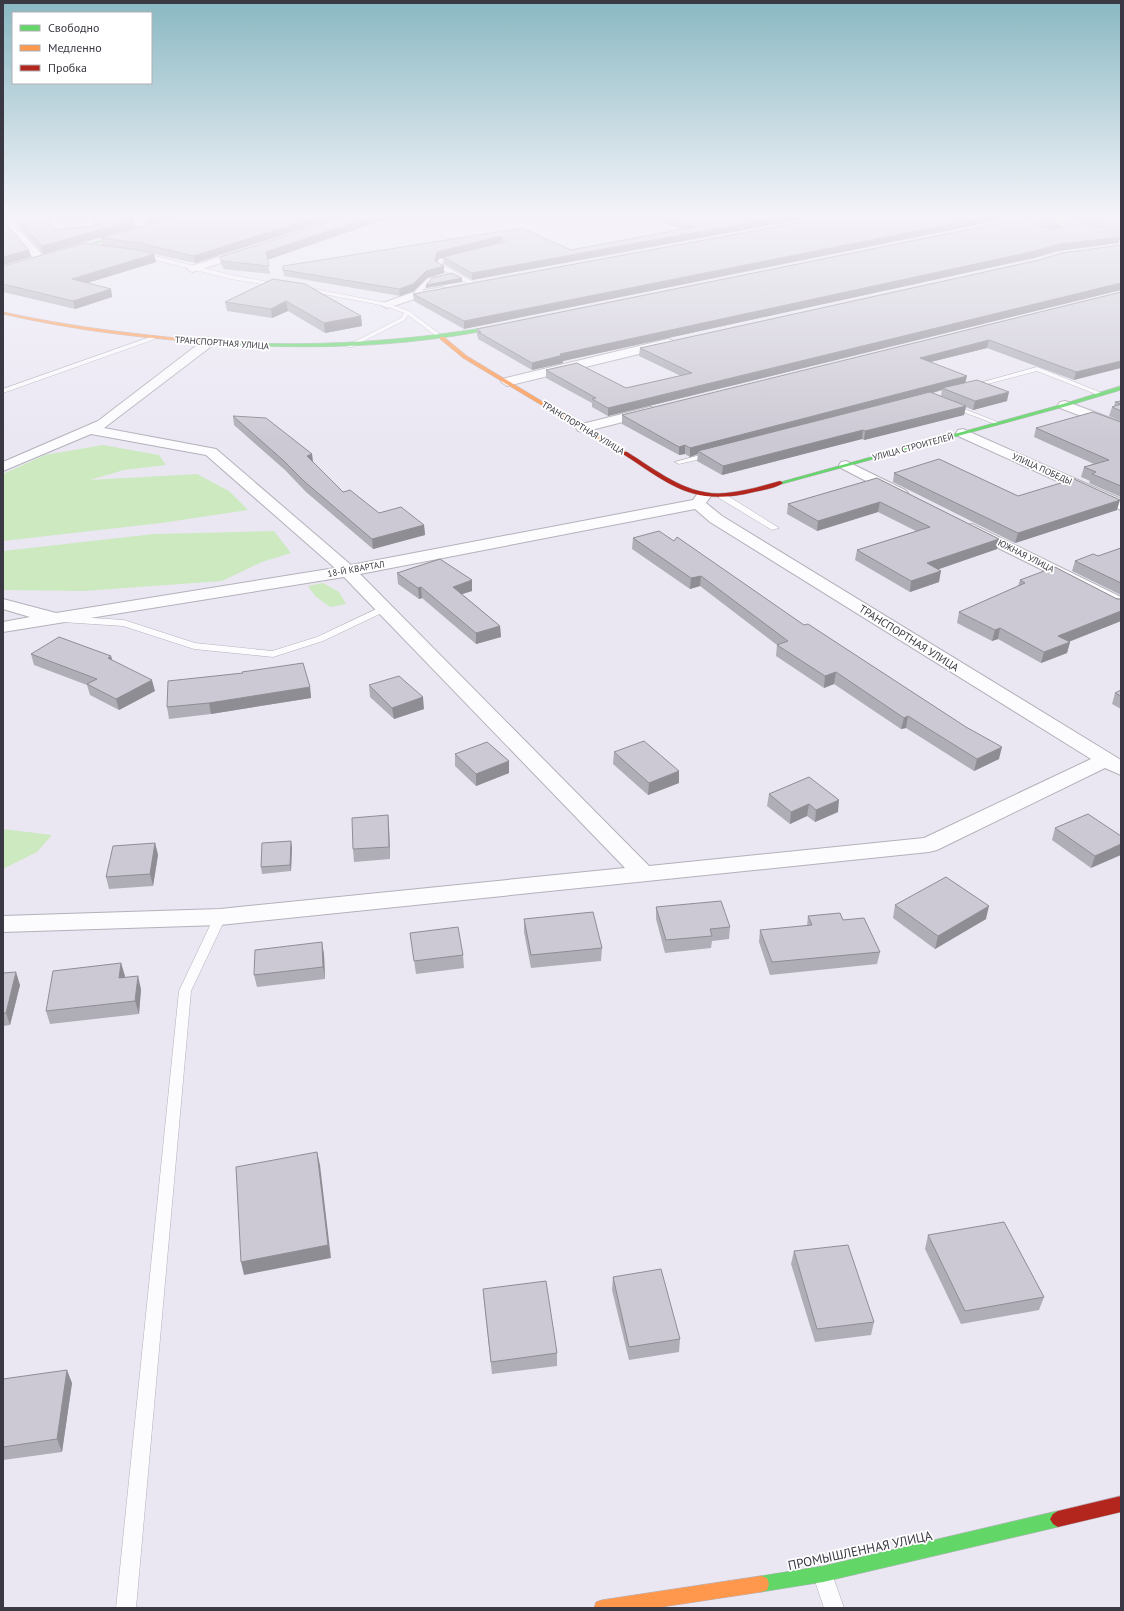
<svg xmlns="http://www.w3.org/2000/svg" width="1124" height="1611" viewBox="0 0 1124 1611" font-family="'PT Sans',sans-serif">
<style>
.green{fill:#cde9c0}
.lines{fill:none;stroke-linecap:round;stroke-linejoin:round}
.lane-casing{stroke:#b3b1ba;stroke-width:1}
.street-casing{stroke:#b3b1ba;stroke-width:2}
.fast-casing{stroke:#b3b1ba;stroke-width:1}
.slow-casing{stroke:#b3b1ba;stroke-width:1}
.jam-casing{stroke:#b3b1ba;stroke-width:1}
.lane{fill:#fcfbfd;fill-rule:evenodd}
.street{fill:#fcfbfd;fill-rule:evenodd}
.fast{fill:#63d668;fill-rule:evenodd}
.slow{fill:#ff974d;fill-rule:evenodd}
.jam{fill:#b3261e;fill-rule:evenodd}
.wall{fill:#afadb6;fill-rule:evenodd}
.shaded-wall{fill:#8f8d94}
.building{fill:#ccc9d4;stroke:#8f8d94}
.labels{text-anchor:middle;stroke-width:3.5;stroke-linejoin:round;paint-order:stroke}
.far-street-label{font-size:9px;fill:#3a3842;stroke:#fff}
.street-label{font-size:11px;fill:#3a3842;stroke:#fff}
.near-street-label{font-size:13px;fill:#3a3842;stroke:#fff}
</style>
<rect width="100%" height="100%" fill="#eae7f3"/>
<g class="green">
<path d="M103,445l56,10 7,10 -42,5 -34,10 107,-6 32,17 19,19 -87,13 -158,18v-67l42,-19z"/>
<path d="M274,531l17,22 -29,9 -40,19 -138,10 -81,-1v-39l151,-17z"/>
<path d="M323,583l16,9 7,12 -16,3 -15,-11 -7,-10z"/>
<path d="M3,829l49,6 -15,17 -34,17z"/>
</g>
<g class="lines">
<g class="lane-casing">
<g id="lane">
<path d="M142,253l89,22 53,10 -3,2 -50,-8 -91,-23z"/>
<path d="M457,255l2,3 -17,4v3l33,18v2h-4l-35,-19 2,-6z"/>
<path d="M445,273l2,3 -16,5 -14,15 -5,-1 15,-16z"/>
<path d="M304,287l83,16 22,8 36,27 -5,1 -32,-24 -3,5 -53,27h-4v-2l53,-27 3,-5 -18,-7 -84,-16z"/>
<path d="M153,336l2,1v2l-152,54v-4z"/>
<path d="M1037,367l65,26 1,1 -5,1 -61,-24 -65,17 -3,-2z"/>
<path d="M950,405h4l46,18 -5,1 -45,-17z"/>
<path d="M711,452l4,2 -1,2 -35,8 -4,-2z"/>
<path d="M719,494h6l54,34 -7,2 -53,-32z"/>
<path d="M385,605l4,3 -1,2 -65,31 -50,16 -79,-8 -71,-23 -61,-4 -5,-3 5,-3 62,4 71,23 77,8 45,-14z"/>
<path d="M220,913l4,1 2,3 -35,74 -55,617h-20l63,-617 35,-74 2,-3z"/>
<path d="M824,1568l7,3 13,37h-20l-10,-30 3,-7z"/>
</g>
</g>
<g class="street-casing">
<g id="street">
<path d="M4,216h10l5,13 25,28 1,2 -1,2h-8l-25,-29z"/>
<path d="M131,216h10l4,8 7,4 -5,3 -9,-3z"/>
<path d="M249,248l5,3 -1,2 -61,19 -5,-3 1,-2z"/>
<path d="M442,287l5,3 -1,2 -28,6 -31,10 -6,-3 2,-2 28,-10z"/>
<path d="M209,338l4,1 2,3 -2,3 -109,83 112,21 135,116 342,-65 5,-7h10l3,3 -5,7 16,13 399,244v15l-16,-7 -168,82 -8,2 -709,73 -217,7v-16l217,-7 405,-41 -281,-291 -341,55v-10l27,-5 -27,-8v-10l53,14 279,-45 -129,-113 -115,-21 -88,37v-9l95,-41 107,-82zM695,509l15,13 381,237 -167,79 -275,28 -289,-292z"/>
<path d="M668,339l4,1 2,3 -2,3 -165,40 -6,-4 1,-3z"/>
<path d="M1065,401l56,21v9l-61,-23 -2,-3 2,-3z"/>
<path d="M650,407l5,1 2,3 -2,3 -72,18 -5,-1 -2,-3 2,-3z"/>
<path d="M963,429l158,70v11l-163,-74 -2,-3 2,-3z"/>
<path d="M846,461l59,29 3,3 -3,3h-10l-54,-28 -2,-3 2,-3z"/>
<path d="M972,524l149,73v12l-155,-77 -2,-3 2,-3z"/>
</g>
</g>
<g class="fast-casing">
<g id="fast">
<path d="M129,232l3,1 -67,20 -3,-1z"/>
<path d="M506,324l2,1v1c-94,21 -190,24 -285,18l-2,-1 2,-1c97,5 188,-1 283,-18z"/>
<path d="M1121,386v4l-54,16 -285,78 -5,-1 286,-79z"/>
<path d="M1058,1511l5,3 3,5 -3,5 -5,3 -235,55 -62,10 -6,-2 -2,-6 2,-6 6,-2 62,-10z"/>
</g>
</g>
<g class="slow-casing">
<g id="slow">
<path d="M1035,216h9l77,22v2l-81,-23 -30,6 -2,-1z"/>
<path d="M3,312c73,16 146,24 220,30l2,1 -2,1c-74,-5 -147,-13 -220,-30z"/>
<path d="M440,337h4l23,19 161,97 -5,1 -160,-96 -23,-19z"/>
<path d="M761,1576l6,2 2,6 -2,6 -6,2 -106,16h-61l2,-6 6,-2z"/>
</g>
</g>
<g class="jam-casing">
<g id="jam">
<path d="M623,452h4c31,19 61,45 99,41 19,-2 36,-7 54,-12l3,2c-7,5 -20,7 -29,9 -61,15 -83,-7 -131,-38z"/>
<path d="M1121,1496v16l-63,15 -5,-3 -3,-5 3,-5 5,-3z"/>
</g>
</g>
<use href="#lane" class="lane"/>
<use href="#street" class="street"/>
<use href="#fast" class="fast"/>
<use href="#slow" class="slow"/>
<use href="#jam" class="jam"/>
</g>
<g class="wall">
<path d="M15,216h33l6,14 42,-4 -5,-10h41l4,11 -93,27 -23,-26z"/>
<path d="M142,216h33l-27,8z"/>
<path d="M342,216l-147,47 -45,-10 4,1 2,8 -69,21 24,6 1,8 -37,12 -72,-17v-26l99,-21 -1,-7z"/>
<path d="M394,216l-127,44 3,14 -46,-5 -3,-5 -1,-7z"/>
<path d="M660,216h159l-347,64 -28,-16 -1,-7 59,-14 -64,16 -1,3 7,4v7l-17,5 -13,13 -14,5 -116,-20 -1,-6 239,-42 49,22 112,-20 -23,-9z"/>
<path d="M834,216l-370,113 -50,-28 -1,-7z"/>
<path d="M1035,216l25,7 -1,5 61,9 -2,6 -60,8 -24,7 -471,103v2l-31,7 -54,-31v-2l-1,-1v-7z"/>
<path d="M1055,216h66v20z"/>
<path d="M1121,245v45l-513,126 -16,-9v-4l-46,-25v-8l80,18 55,-12 -42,-20 1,-8z"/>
<path d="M273,279l88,37 1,10 -37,7 -37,-22 -16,7 -45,-7 -2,-9z"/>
<path d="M1121,292l-47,88 -87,-32 -56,14 35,21 41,18 -34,9 -7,-3 -2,8 -100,25 -2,-1 -140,36 -25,-14 1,-7 -8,3 -5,-3 -6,1 -57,-31v-9zM942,390l-1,6 -8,-3z"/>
<path d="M1121,401v20l-12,-5 3,-9 2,-1 1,-4z"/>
<path d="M233,416l79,38 1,8 30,30 36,21 45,12 1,10 -52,14 -67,-57 -21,-22 -51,-45z"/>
<path d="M1121,422v75l-32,-14 1,-2 -9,-4 3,-10 10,-3 -60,-27 2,-9z"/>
<path d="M894,473l124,23 99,14 -102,33 -122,-61z"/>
<path d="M877,478l122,61 -2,10 -59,20 1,13 -29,10 -55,-32 2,-10 59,-19 -38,-19 -61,19 -30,-17 1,-10z"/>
<path d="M633,538l171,87 195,134 -25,12 -68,-43 -5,1 -67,-45 -10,4 -48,-32 1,-11 -77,-59 -10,3 -58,-40z"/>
<path d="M1121,548v47l-49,-24 3,-10 23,-5z"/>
<path d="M397,573l75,18 -10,3 38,32 1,11 -25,7 -54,-46 -3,1 -21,-15z"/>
<path d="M1020,580l101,19v22l-52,21h1l-3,11 -26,10 -43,-24 -6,2 -35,-18 2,-11 59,-26z"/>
<path d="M31,654l80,2 1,4 43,31 -36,19 -29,-15 -3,-10 -53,-20z"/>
<path d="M369,685l55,24 -30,10 -24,-22z"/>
<path d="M310,687l1,11 -100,16 -42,5 -2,-12z"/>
<path d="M1121,690v19l-9,-5 3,-11z"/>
<path d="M614,752l65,31 -31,12 -35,-31z"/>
<path d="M455,754l54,19 -33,13 -21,-20z"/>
<path d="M809,777l29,35 -23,10 -8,-6 -17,8 -23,-18 2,-12z"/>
<path d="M388,815l1,12 1,32 -36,3 -1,-13z"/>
<path d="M1055,828l66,8 -30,32 -39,-28z"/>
<path d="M155,843l3,12 -5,31 -44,3 -3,-12z"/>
<path d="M292,847l-1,24 -29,3 -1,-7z"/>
<path d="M895,905l91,14 -51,30 -42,-31z"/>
<path d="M656,907l74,20 -1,12 -17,2 -1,7 -46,5 -9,-34z"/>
<path d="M808,916l35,4 37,32 -3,12 -107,11 -11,-33 1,-12 47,-4z"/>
<path d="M524,919l78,29 -1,13 -70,7 -7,-36z"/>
<path d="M410,933l53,22 1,13 -48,6z"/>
<path d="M322,942l2,13 1,24 -68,8 -3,-12z"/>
<path d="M121,963l4,14 16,12 -2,25 -89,10 -4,-13z"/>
<path d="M3,973l17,12 -10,40 -7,1z"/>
<path d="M928,1235l116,62 -5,13 -78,14 -36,-75z"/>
<path d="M794,1251l80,71 -3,13 -56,7 -24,-78z"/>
<path d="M613,1277l67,62 -1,13 -50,8 -17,-70z"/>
<path d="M483,1289l74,64v13l-65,8 -8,-72z"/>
<path d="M3,1379l69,4 -10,69 -59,8z"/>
</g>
<g class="shaded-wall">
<path d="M149,216h26l-27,8 -2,-7z"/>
<path d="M319,216h23l-147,47 -1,-7z"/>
<path d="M373,216h21l-127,44 -1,-8z"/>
<path d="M786,216h33l-347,64v-7z"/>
<path d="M991,216h29l-556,113v-8z"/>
<path d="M134,220l2,7 -93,27 -1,-8z"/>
<path d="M1040,222l-2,6 -3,2 1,-6z"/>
<path d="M1060,223l-1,6 -8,1 1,-6z"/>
<path d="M501,236l1,7 -64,16 -2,9 -1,-7 2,-9z"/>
<path d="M1120,237l-2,6 -60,8 -24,7 -471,103v2l-31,7v-7l28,-9 499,-110z"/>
<path d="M29,250l2,7 -28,8v-8z"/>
<path d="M154,254l2,8 -82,25 -2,-8z"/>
<path d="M444,266v7l-17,5 -13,13 -14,5 -1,-7 27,-18z"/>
<path d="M462,278v4l-36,6v-3z"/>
<path d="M1121,283v7l-513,126v-8z"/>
<path d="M111,289l1,8 -37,12 -2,-8z"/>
<path d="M286,301l2,10 -16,7 -1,-9z"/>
<path d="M361,316l1,10 -37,7 -1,-10z"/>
<path d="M989,340l-2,8 -69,17 2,-7z"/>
<path d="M1121,361v7l-47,12 2,-8z"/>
<path d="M967,376l-2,8 -23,4v2l-240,63 -4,-2v3l-8,3v-9z"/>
<path d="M1009,392l-2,9 -34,9 2,-9z"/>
<path d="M966,406l-2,9 -100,25 1,-9z"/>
<path d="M863,430l-1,9 -140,36 1,-9z"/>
<path d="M685,445v9l-6,1v-8z"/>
<path d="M312,454l1,10 -6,-8z"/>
<path d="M1120,500l-3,10 -102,33 3,-10z"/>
<path d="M880,502l-2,10 -61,19 1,-10z"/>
<path d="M424,525l1,10 -52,14 -1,-10z"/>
<path d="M999,539l-2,10 -72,25 2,-11z"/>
<path d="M941,571l-2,11 -29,10 1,-11z"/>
<path d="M701,576l-1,10 -10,3 1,-11z"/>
<path d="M472,580v11l-19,6v-10z"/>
<path d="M421,587l1,11 -3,1 -1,-11z"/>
<path d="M1121,611v10l-66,26 3,-11z"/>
<path d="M500,626l1,11 -25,7v-11z"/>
<path d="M1000,628l-2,11 -6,2 3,-11z"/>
<path d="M1070,642l-3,11 -26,10 3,-11z"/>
<path d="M111,656l3,11 -6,-9z"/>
<path d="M836,672l-2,12 -10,4 1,-12z"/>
<path d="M152,680l3,11 -36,19 -3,-11z"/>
<path d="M310,687l1,11 -100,16 -2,-11z"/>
<path d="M423,697l1,12 -30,10 -2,-11z"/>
<path d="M908,716l-2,12 -5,1 3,-11z"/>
<path d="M1002,747l-3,12 -25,12 3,-12z"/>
<path d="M509,761v12l-33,13v-12z"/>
<path d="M679,771v12l-31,12 1,-12z"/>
<path d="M839,800l-1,12 -23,10 1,-12z"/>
<path d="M809,804l-2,12 -17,8 1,-12z"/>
<path d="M388,815l1,12 1,32 -1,-12z"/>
<path d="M291,841l1,6 -1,24 -1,-6z"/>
<path d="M155,843l3,12 -5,31 -3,-12z"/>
<path d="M1121,844v11l-30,13 4,-12z"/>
<path d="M989,906l-3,13 -51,30 3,-13z"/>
<path d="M322,942l2,13 1,24 -2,-12z"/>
<path d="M121,963l4,13 -2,15 -4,-13z"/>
<path d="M16,972l4,13 -10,40 -4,-12z"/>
<path d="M138,976l3,13 -2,25 -4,-13z"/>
<path d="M317,1152l3,13 11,93 -87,17 -3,-13z"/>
<path d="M67,1370l5,13 -10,69 -5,-13z"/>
</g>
<g class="building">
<path d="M3,216h1l4,10 21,24 -26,7z"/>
<path d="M17,216h31l6,14 44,-5 -5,-9h39l2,4 -92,26 -23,-25z"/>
<path d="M180,216h139l-125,40 -55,-13 -38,-5z"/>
<path d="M347,216h26l-107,36 3,14 -47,-5 -2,-4z"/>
<path d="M663,216h123l-314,57 -29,-16 61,-15 1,-2 -4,-4 -64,16 -2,9 9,5 -18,5 -13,13 -14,5 -116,-19v-4l239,-38 49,22 123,-23z"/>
<path d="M834,216h157l-527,105 -51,-27z"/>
<path d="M1035,216l25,7 -8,1 -12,-2 -4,2 1,2 16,3 22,-5 45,13 -61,7 -24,7 -475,103 3,1 -31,8 -54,-31h3l-4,-3z"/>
<path d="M1077,216h44v13z"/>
<path d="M85,243l53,7 16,4 -82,25 39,10 -38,12 -70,-17v-18z"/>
<path d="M1121,245v38l-513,125 -16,-9 4,-1 -50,-28 31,-7 49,25 66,-15 -52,-25 399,-88 23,-7z"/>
<path d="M452,273l10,5 -36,7 6,-7z"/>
<path d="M273,279l32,5 56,32 -37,7 -38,-22 -15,8 -46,-7z"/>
<path d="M1121,292v69l-45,11 -87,-32 -69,18 47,18 -277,72 -5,-3 -6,2 -57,-32z"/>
<path d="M977,380l32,12 -34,9 -33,-13z"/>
<path d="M930,392l36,14 -101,25 -2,-1 -140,36 -25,-15z"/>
<path d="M1121,401v10l-9,-4 9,-3 -6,-2z"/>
<path d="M1093,412l28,10v64l-29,-12 4,-2 -12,-5 25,-7 -73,-32z"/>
<path d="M233,416l33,2 46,36 -5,2 36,36 7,-2 29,23 22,-6 23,18 -52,14 -67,-57 -21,-21z"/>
<path d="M939,459l79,37 56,-17 46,21 -102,33 -124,-60z"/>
<path d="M877,478l122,61 -72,24 14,8 -30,10 -54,-31 73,-23 -50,-25 -62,19 -30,-17z"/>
<path d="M659,531l15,10 3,-4 127,88 4,-1 158,103 36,20 -25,12 -69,-43 -4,2 -68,-46 -11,4 -48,-31 11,-4 -87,-65 -10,2 -58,-40z"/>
<path d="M1121,548v35l-46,-22 18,-7 5,2z"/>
<path d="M440,559l32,21 -19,7 47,39 -24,7 -55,-46 -3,1 -21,-15z"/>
<path d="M1055,567l62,32h4v12l-63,25 12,6 -26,10 -44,-24 -5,2 -36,-18 66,-29 -5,-3z"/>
<path d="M59,637l52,19 -3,2 44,22 -36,19 -29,-15 10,-5 -66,-25z"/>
<path d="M303,663l7,24 -101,16 -42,4 1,-26 75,-8 -1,-1z"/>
<path d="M399,676l24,21 -31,11 -23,-23z"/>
<path d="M1121,690v6l-6,-3z"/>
<path d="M644,741l35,30 -30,12 -35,-31z"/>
<path d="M487,742l22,19 -33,13 -21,-20z"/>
<path d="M809,777l30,23 -23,10 -7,-6 -18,8 -22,-18z"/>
<path d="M1088,814l33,22v8l-26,12 -40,-28z"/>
<path d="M388,815l1,32 -36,2 -1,-31z"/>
<path d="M291,841l-1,24 -29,2 1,-24z"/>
<path d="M155,843l-5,31 -44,3 7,-31z"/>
<path d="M946,877l43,29 -51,30 -43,-31z"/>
<path d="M721,901l9,26 -20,2 2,7 -46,4 -10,-33z"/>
<path d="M593,912l9,36 -71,7 -7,-36z"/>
<path d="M840,913l3,7 21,-2 16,34 -108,10 -12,-32 52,-5 -4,-9z"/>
<path d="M458,927l5,28 -49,6 -4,-28z"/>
<path d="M322,942l1,25 -69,8 1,-25z"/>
<path d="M121,963l-2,15 19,-2 -3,25 -89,10 7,-40z"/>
<path d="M16,972l-10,41h-3v-40z"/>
<path d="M317,1152l11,93 -87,17 -5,-95z"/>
<path d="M1004,1222l40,75 -79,14 -37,-76z"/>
<path d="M848,1245l26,77 -57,7 -23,-78z"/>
<path d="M661,1269l19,70 -51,8 -16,-70z"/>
<path d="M546,1281l11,72 -66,9 -8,-73z"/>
<path d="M67,1370l-10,69 -54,8v-68z"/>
</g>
<linearGradient id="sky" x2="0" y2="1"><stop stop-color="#89b8c2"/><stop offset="0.49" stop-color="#f6f4fa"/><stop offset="1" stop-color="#f6f4fa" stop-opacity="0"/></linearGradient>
<rect width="1124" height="441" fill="url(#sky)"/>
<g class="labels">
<g class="far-street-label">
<text transform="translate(222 343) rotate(4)" y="3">ТРАНСПОРТНАЯ УЛИЦА</text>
<text transform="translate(583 428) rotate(31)" y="3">ТРАНСПОРТНАЯ УЛИЦА</text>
<text transform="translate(913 447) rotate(-15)" y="3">УЛИЦА СТРОИТЕЛЕЙ</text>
<text transform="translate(1042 469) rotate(24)" y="3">УЛИЦА ПОБЕДЫ</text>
<text transform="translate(1026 556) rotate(27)" y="3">ЮЖНАЯ УЛИЦА</text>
<text transform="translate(356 569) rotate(-10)" y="3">18-Й КВАРТАЛ</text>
</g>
<g class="street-label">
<text transform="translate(909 638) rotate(32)" y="4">ТРАНСПОРТНАЯ УЛИЦА</text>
</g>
<g class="near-street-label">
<text transform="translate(860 1550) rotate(-12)" y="5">ПРОМЫШЛЕННАЯ УЛИЦА</text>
</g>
</g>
<rect width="1124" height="1611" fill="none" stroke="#3a3842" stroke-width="8"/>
<rect x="12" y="12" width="140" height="72" fill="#ffffff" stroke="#b0afb3"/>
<rect x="20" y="25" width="20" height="6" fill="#63d668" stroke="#b0afb3"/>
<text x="48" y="32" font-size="12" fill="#3a3842">Свободно</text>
<rect x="20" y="45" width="20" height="6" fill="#ff974d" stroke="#b0afb3"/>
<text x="48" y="52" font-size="12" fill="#3a3842">Медленно</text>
<rect x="20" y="65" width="20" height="6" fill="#b3261e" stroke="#b0afb3"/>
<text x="48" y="72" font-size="12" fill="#3a3842">Пробка</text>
</svg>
